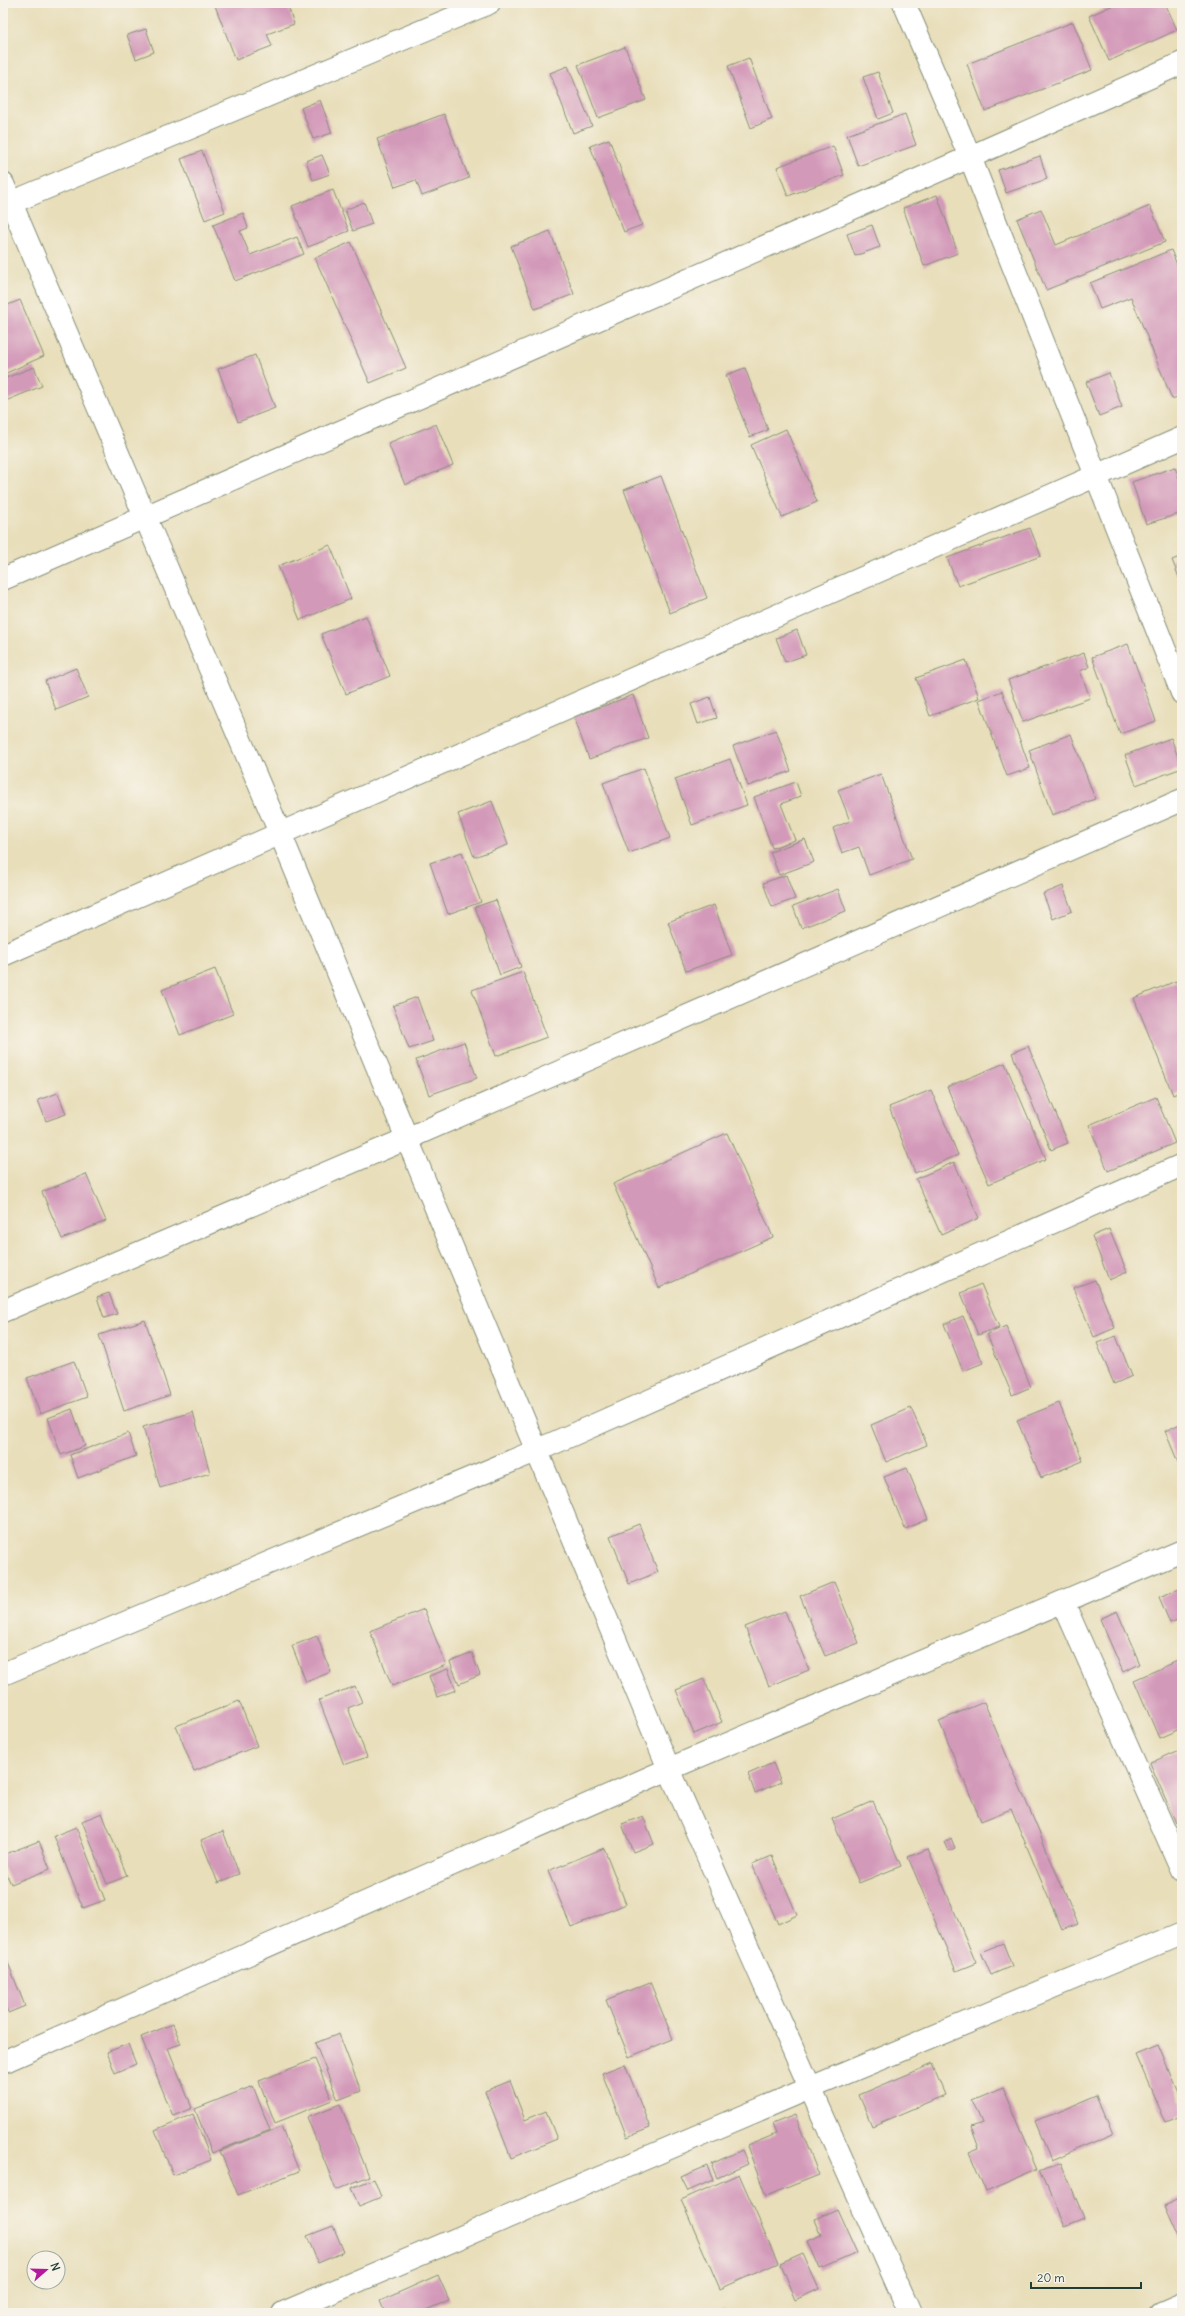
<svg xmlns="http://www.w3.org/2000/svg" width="1185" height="2316" font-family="Delius,sans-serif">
  <rect width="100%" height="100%" fill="#f7f3e8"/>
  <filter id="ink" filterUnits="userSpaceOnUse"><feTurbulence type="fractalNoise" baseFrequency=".025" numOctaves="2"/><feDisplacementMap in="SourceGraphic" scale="8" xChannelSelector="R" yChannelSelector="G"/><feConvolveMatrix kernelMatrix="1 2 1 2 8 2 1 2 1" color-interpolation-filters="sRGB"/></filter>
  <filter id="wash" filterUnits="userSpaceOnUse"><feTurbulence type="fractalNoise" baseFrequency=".012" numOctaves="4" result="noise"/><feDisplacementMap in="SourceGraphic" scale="16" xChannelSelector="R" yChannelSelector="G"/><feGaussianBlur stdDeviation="0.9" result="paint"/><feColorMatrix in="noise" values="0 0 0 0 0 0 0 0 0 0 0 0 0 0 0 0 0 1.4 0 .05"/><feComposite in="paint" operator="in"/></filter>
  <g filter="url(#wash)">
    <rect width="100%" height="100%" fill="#e8deba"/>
    <g id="blocks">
      <path fill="#d399b9" d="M214,3H287L294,24L267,34L272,46L236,60Z
        M1118,3H1165L1177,30L1109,61L1089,16Z
        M1073,22L1092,70L985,111L967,64Z
        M146,29L154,52L136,59L127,35Z
        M625,47L646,100L598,118L578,65Z
        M749,58L772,119L751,128L728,66Z
        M568,66L592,126L573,133L550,73Z
        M878,72L893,113L878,119L863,77Z
        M320,100L332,133L313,139L301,108Z
        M444,114L469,178L422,196L416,180L395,187L377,139Z
        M905,114L916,145L858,166L847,135Z
        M609,139L642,225L624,232L590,146Z
        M833,146L844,175L788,196L777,167Z
        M202,151L225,212L205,220L181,159Z
        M322,155L330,174L313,180L306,161Z
        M1040,156L1047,179L1006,193L998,170Z
        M333,190L349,231L308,247L292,206Z
        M937,195L958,253L924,266L903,208Z
        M364,202L372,224L353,231L345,210Z
        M1150,206L1165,242L1046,290L1017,219L1041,209L1056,245Z
        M243,213L248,228L240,231L250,255L297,237L304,254L235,281L213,225Z
        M872,225L880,247L855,256L847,234Z
        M550,231L574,294L535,309L511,246Z
        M351,242L406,368L370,383L315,258Z
        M1171,250L1182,277V395L1172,399L1131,297L1100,309L1090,283Z
        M20,300L44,356L4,374L3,307Z
        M255,355L275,408L238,422L218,369Z
        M34,367L42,386L3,402V379Z
        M745,368L768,430L750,437L726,375Z
        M1109,373L1122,407L1099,416L1086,382Z
        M436,424L453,465L405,485L388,443Z
        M786,429L817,502L782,517L751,445Z
        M1175,467L1182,487V513L1146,524L1132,482Z
        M661,476L707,598L670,613L624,490Z
        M1030,528L1041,556L958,586L947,558Z
        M330,545L351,599L300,620L278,566Z
        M1182,556V585L1172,560Z
        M366,616L390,676L346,694L321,634Z
        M797,630L806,655L785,662L776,638Z
        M1128,644L1156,721L1120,734L1092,657Z
        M1084,653L1089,667L1080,671L1090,698L1023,722L1008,680Z
        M966,660L979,698L930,716L916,678Z
        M76,668L88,697L56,710L45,681Z
        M1002,691L1030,768L1007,776L979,700Z
        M633,695L648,738L589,759L574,717Z
        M710,697L717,718L698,724L691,704Z
        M776,730L791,771L748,786L733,746Z
        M1071,734L1095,799L1052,815L1029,750Z
        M1171,738L1182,768L1136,785L1125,755Z
        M730,759L747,805L692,825L675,779Z
        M644,768L670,838L629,853L603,783Z
        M881,774L912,859L869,875L859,847L842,853L833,828L850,821L838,790Z
        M796,782L801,796L781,804L795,840L772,848L754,797Z
        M492,801L508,845L474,857L458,814Z
        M805,839L814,862L779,875L770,852Z
        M462,852L481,902L448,914L430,863Z
        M786,875L795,899L772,907L763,883Z
        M1063,886L1072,911L1053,919L1043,894Z
        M838,889L846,911L801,928L793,906Z
        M496,900L521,967L500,975L475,907Z
        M714,905L732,955L686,971L668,922Z
        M215,969L233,1014L180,1035L162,990Z
        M523,972L547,1037L496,1056L472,990Z
        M1176,981L1182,996V1091L1173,1095L1134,998Z
        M417,997L433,1041L409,1049L393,1006Z
        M464,1042L477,1078L429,1095L416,1060Z
        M1028,1046L1068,1143L1051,1150L1012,1053Z
        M1005,1063L1046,1159L989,1184L947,1087Z
        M931,1090L958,1155L915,1173L889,1107Z
        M58,1093L66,1114L46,1121L38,1100Z
        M1156,1097L1175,1143L1108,1171L1089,1125Z
        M727,1133L773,1237L659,1288L613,1184Z
        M954,1162L979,1218L941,1235L916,1179Z
        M86,1174L106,1221L62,1239L42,1192Z
        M1109,1229L1127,1272L1109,1280L1092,1236Z
        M1095,1280L1115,1328L1094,1337L1073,1288Z
        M981,1284L999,1327L978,1335L961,1293Z
        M109,1293L117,1314L104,1318L97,1297Z
        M963,1316L983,1363L963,1371L944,1324Z
        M145,1320L170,1395L124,1411L99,1335Z
        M1006,1326L1031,1387L1012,1395L987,1334Z
        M1116,1336L1132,1376L1114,1384L1097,1343Z
        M74,1361L87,1397L40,1414L27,1378Z
        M1059,1403L1083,1461L1041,1478L1017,1420Z
        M911,1408L927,1445L886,1462L871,1425Z
        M72,1409L85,1446L61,1455L48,1418Z
        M193,1412L210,1473L160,1488L143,1427Z
        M1182,1423V1472L1165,1431Z
        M128,1433L136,1456L78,1478L70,1455Z
        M907,1468L928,1519L905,1529L884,1477Z
        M639,1524L658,1572L629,1584L610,1536Z
        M834,1582L859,1643L825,1656L800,1596Z
        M1182,1588V1617L1170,1623L1159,1597Z
        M424,1609L446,1665L392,1686L370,1631Z
        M785,1611L809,1670L769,1686L745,1627Z
        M1117,1611L1140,1664L1123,1672L1100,1619Z
        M317,1636L331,1672L306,1682L292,1646Z
        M472,1653L480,1675L459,1684L450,1662Z
        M1182,1659V1728L1159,1738L1134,1680Z
        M448,1669L456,1690L437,1697L429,1676Z
        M704,1679L722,1722L694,1734L676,1690Z
        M355,1686L362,1702L348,1708L367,1757L344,1765L319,1700Z
        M239,1701L257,1746L194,1771L176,1726Z
        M984,1702L1078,1924L1062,1930L1011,1809L981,1821L939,1721Z
        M1182,1749V1821L1176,1823L1150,1763Z
        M773,1763L781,1782L755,1793L748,1774Z
        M873,1801L901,1866L859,1883L832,1819Z
        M102,1813L127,1876L107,1884L82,1821Z
        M643,1816L654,1844L633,1852L622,1824Z
        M76,1827L105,1900L83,1908L54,1836Z
        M223,1831L239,1874L218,1883L201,1840Z
        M951,1838L955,1848L949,1851L945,1842Z
        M39,1841L50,1869L11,1884L3,1866V1855Z
        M604,1848L626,1904L571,1927L548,1871Z
        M928,1849L976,1963L956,1971L908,1857Z
        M772,1856L797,1915L778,1924L752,1864Z
        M1003,1943L1012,1966L991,1975L981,1952Z
        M3,1950L25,2006L8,2013L3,2001Z
        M650,1982L673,2039L629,2057L606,2000Z
        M173,2024L181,2044L168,2048L192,2108L173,2116L141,2037Z
        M339,2034L361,2091L338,2100L315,2043Z
        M128,2044L136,2064L115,2073L107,2052Z
        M1158,2046L1182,2102V2115L1165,2122L1136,2055Z
        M315,2059L332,2100L275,2123L259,2081Z
        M625,2064L650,2128L627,2137L602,2073Z
        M932,2064L945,2095L872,2126L859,2095Z
        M510,2081L525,2120L546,2111L557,2139L511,2158L485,2091Z
        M253,2086L270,2130L212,2153L195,2109Z
        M1003,2087L1038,2170L986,2192L969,2152L979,2148L971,2127L982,2123L972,2100Z
        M1097,2095L1113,2134L1051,2160L1035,2121Z
        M340,2104L369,2176L336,2190L307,2117Z
        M193,2114L211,2160L173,2175L155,2130Z
        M795,2115L819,2175L766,2196L747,2146L776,2134L772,2124Z
        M281,2127L299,2171L238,2195L220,2151Z
        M742,2150L748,2164L717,2178L711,2164Z
        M1061,2162L1084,2218L1064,2226L1040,2171Z
        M707,2166L713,2180L688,2191L681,2177Z
        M739,2174L778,2263L720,2289L681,2200Z
        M374,2179L381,2197L359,2206L351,2188Z
        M1182,2196V2244L1164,2204Z
        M837,2209L857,2253L820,2269L808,2241L822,2235L815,2219Z
        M333,2226L344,2252L318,2263L307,2236Z
        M803,2254L819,2289L795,2300L780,2264Z
        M438,2275L449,2300L419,2313H385L380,2301Z
        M724,2308L726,2313H711Z"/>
    </g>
  </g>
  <g filter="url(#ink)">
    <use href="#blocks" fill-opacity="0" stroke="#848e77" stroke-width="1"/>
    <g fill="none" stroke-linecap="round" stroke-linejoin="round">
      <defs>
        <path id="minor" d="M904,3L970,157L1182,693
          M3,184L280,833L669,1769L910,2313
          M3,206L489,3
          M3,579L970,157L1182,63
          M3,955L1182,438
          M3,1311L406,1139L1182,800
          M1063,1602L1182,1870
          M3,1674L538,1450L1182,1165
          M3,2062L669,1769L1182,1551
          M283,2313L810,2088L1182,1933
          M1161,2313L1182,2304"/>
      </defs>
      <use href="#minor" stroke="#848e77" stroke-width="24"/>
      <use href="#minor" stroke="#fff" stroke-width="22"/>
    </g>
  </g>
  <rect width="1185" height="2316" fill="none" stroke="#f7f3e8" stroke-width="16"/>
  <g transform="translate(46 2270) rotate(70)"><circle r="19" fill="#f7f3e8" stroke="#a1aaa0"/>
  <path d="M0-3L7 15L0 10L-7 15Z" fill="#b5179e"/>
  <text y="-6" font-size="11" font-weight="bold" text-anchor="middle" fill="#1f3d34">N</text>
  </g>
  <path d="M1031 2282v6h110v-6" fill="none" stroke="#1f3d34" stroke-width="2"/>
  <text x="1037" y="2282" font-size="12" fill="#1f3d34" stroke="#f7f3e8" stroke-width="3" paint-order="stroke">20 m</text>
</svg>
